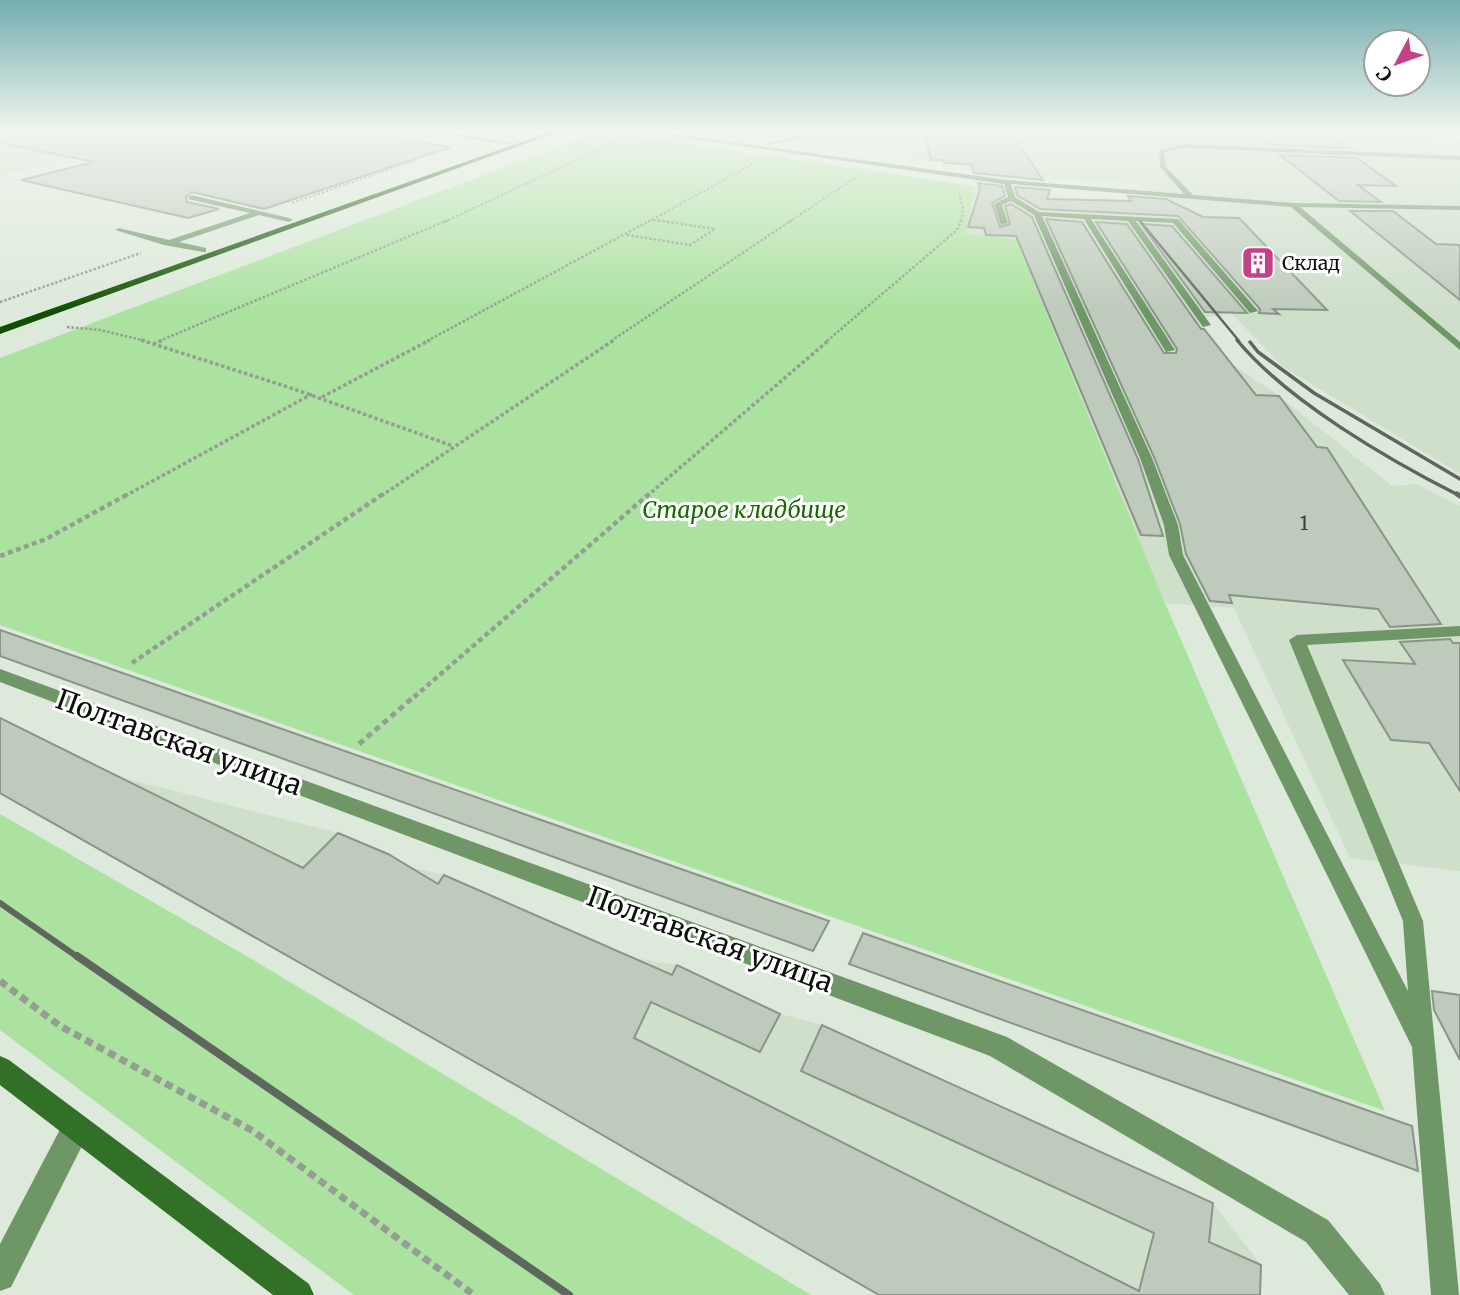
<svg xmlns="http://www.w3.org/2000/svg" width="1460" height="1295" font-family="Merriweather,serif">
  <rect width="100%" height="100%" fill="#dde9da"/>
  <path fill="#cedfca" d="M0,130H49L126,145L0,176Z
    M730,130H1169L1167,133L1172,130H1196L1460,140V474L1282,366L1231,313L1197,319L1232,364L1279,396L1392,486L1417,484L1460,506V871L1350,858L1234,608L1165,603L1016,239L965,234L974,186L1049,193L1099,204L1169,205L1163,195L1144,194L1137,183L1043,178L725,131Z
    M1244,130H1408L1418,136Z
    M0,718L120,777L338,833L407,866L444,875L635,958L677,965L780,1014L822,1025L1213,1203L1261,1265L1260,1295H879Z"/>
  <path fill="#abe2a0" d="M601,131L974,186L966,234L1016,239L1165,603L1385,1111L0,625V358Z
    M0,814L250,958L811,1295H354L0,1030Z"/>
  <path fill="#becabc" stroke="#8a9588" stroke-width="2" d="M0,130H152L209,140L210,130H345L451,147L264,209L192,192L186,197L187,202L219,209L188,218L21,180L94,162L0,143Z
    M929,130H1009L1043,180L974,173L971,164L944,163V160H931L927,143Z
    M1256,134L1327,136L1344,148L1269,145Z
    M1280,155L1357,158L1396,186L1358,185L1381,202L1339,201Z
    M978,183L1002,186L1005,196L992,203L1000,227L1010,224L1005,206L1011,204L1032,217L1138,459L1163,536L1141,535L1016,236L986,235L984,228L968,227L980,189Z
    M1015,187L1050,190L1047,199L1131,201L1128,196L1166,199L1203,217L1239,218L1327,310L1273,309L1279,314L1259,313L1260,309L1178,216L1040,209L1017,195Z
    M1350,211H1393L1436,244L1460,245V300Z
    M1046,219L1082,222L1164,353H1176L1177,349L1096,222L1127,224L1201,329H1204L1256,395L1279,396L1317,447L1327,448L1441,624L1390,627L1378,609L1229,595L1232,603L1210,601L1186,554L1180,524L1154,457Z
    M1141,224L1172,226L1247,313L1205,312Z
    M0,630L829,921L813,951L0,656Z
    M1450,639L1453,643H1460V791L1429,743L1391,740L1343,660L1415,664L1400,642Z
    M0,718L303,868L338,833L388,854L438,884L444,875L672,975L677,965L780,1014L760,1052L651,1002L634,1038L1139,1291L1154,1233L801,1071L822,1025L1213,1203L1209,1242L1261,1265L1260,1295H879L535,1096L0,793Z
    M863,933L1412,1126L1418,1171L849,964Z
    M1432,991L1460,995V1060L1434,1010Z"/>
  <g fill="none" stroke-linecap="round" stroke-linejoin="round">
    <path stroke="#949e92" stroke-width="2" stroke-dasharray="2.5 2" stroke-linecap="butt" d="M376,130L410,135
      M959,193L963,208L961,222
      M292,203L417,160
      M653,220L668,222
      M444,222L620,140
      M648,222L753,164
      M789,222L855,178"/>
    <path stroke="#949e92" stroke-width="2.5" stroke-dasharray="2.5 2" stroke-linecap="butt" d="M627,235L690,245L715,229L656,220
      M0,302L141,253
      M67,327L100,330L146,341
      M159,341L448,220
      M427,341L651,220
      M611,341L792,220
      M827,341L957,230L961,220"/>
    <path stroke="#949e92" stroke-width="3.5" stroke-dasharray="3.5 2.5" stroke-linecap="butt" d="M141,340L294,389L453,446
      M153,344L163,340
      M322,397L430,340
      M125,496L312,394
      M381,496L614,340
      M647,496L829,340"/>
    <path stroke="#949e92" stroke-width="4.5" stroke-dasharray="5 3.5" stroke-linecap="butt" d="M0,556L46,539L128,494
      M132,663L383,494
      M414,697L649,494"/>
    <path stroke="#949e92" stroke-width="5" stroke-dasharray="6 4.5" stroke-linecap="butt" d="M359,744L416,695"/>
    <path stroke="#949e92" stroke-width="7" stroke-dasharray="8 5" stroke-linecap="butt" d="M0,981L60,1026L253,1131L474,1295"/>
    <path fill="#6e9667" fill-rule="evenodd" d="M631,130H643L1007,180L1184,194L1160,167L1159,150L1186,144L1460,156V160L1186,148L1164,152L1166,167L1193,195L1293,203L1460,206V210L1300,207L1460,342V350L1291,207L1011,184L1015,197L1039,212L1178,219L1258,311L1250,313L1173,223L1136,221L1211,325L1203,327L1128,221L1091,219L1175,350L1166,352L1084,219L1042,216L1152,458L1178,525L1183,555L1408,991L1403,921L1289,640L1297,635L1460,626V636L1307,645L1423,921L1459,1295H1431L1412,1047L1169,555L1164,525L1140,458L1034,215L1011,201L1002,205L1008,223L1001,225L994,204L1008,197L1004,184Z
      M834,130H844L767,145L764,143Z
      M1217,130L1363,133L1359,130H1365L1373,135Z
      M191,195L289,218L293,220L289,222L259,215L179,242L206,248V252H203L164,245L115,230L119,228L169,240L250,213L188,199Z"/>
    <path fill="#6e9667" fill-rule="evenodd" d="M422,130H434L511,143L508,145Z
      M0,669L1007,1037L1328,1220L1380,1284L1385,1295H1349L1306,1242L990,1056L0,682Z
      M76,1114L86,1118L90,1128L86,1138L11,1287L0,1291V1244L66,1118Z"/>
    <path fill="#326f27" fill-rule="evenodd" d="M0,1056L9,1060L309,1284L314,1295H273L0,1085Z"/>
    <path fill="#0f4f00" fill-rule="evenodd" d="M555,130H563L0,334V327Z"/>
    <path stroke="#5e665d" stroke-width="2.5" d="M1140,221L1239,341"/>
    <path stroke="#5e665d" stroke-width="3.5" d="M1237,340C1287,401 1389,460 1460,496
      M1250,342L1258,352L1314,393L1460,479"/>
    <path stroke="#5e665d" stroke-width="5" d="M1457,494L1460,496"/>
    <path stroke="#5e665d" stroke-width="6" d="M0,903L79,958"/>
    <path stroke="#5e665d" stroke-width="8" d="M77,956L569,1295"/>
  </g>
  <linearGradient id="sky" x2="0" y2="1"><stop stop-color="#73adaf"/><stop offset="0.42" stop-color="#f0f5ee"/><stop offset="1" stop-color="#f0f5ee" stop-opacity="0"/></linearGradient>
  <rect width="1460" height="311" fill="url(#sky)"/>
  <defs>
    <symbol id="building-square" viewBox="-11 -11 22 22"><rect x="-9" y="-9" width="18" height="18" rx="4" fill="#c44188" stroke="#fff"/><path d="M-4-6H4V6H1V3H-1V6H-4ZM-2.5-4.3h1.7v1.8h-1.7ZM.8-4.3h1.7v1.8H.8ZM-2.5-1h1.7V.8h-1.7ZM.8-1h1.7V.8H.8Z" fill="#fff"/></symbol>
  </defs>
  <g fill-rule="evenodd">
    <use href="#building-square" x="1239" y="244" width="38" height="38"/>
  </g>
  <g text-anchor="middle" stroke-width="6" stroke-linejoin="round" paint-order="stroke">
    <g font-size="19" fill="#0c100b" stroke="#fff" text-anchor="start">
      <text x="1282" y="270">Склад</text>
    </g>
    <g font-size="19" fill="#383e37">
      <text x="1304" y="530">1</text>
    </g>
    <g font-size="23" font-style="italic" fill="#176a00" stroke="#fff">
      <text x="744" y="518">Старое кладбище</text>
    </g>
    <g font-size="28" fill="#0c100b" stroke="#fff">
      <text transform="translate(179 742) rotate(20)" y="10">Полтавская улица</text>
      <text transform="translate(710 939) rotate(20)" y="10">Полтавская улица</text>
    </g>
  </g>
  <g transform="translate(1397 63) rotate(229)"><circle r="33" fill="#ffffff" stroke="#9e9f9d" stroke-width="2"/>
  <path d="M0-5L12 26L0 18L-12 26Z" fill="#c44188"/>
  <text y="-10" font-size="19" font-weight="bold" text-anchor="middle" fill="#0c100b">С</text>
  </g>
</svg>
